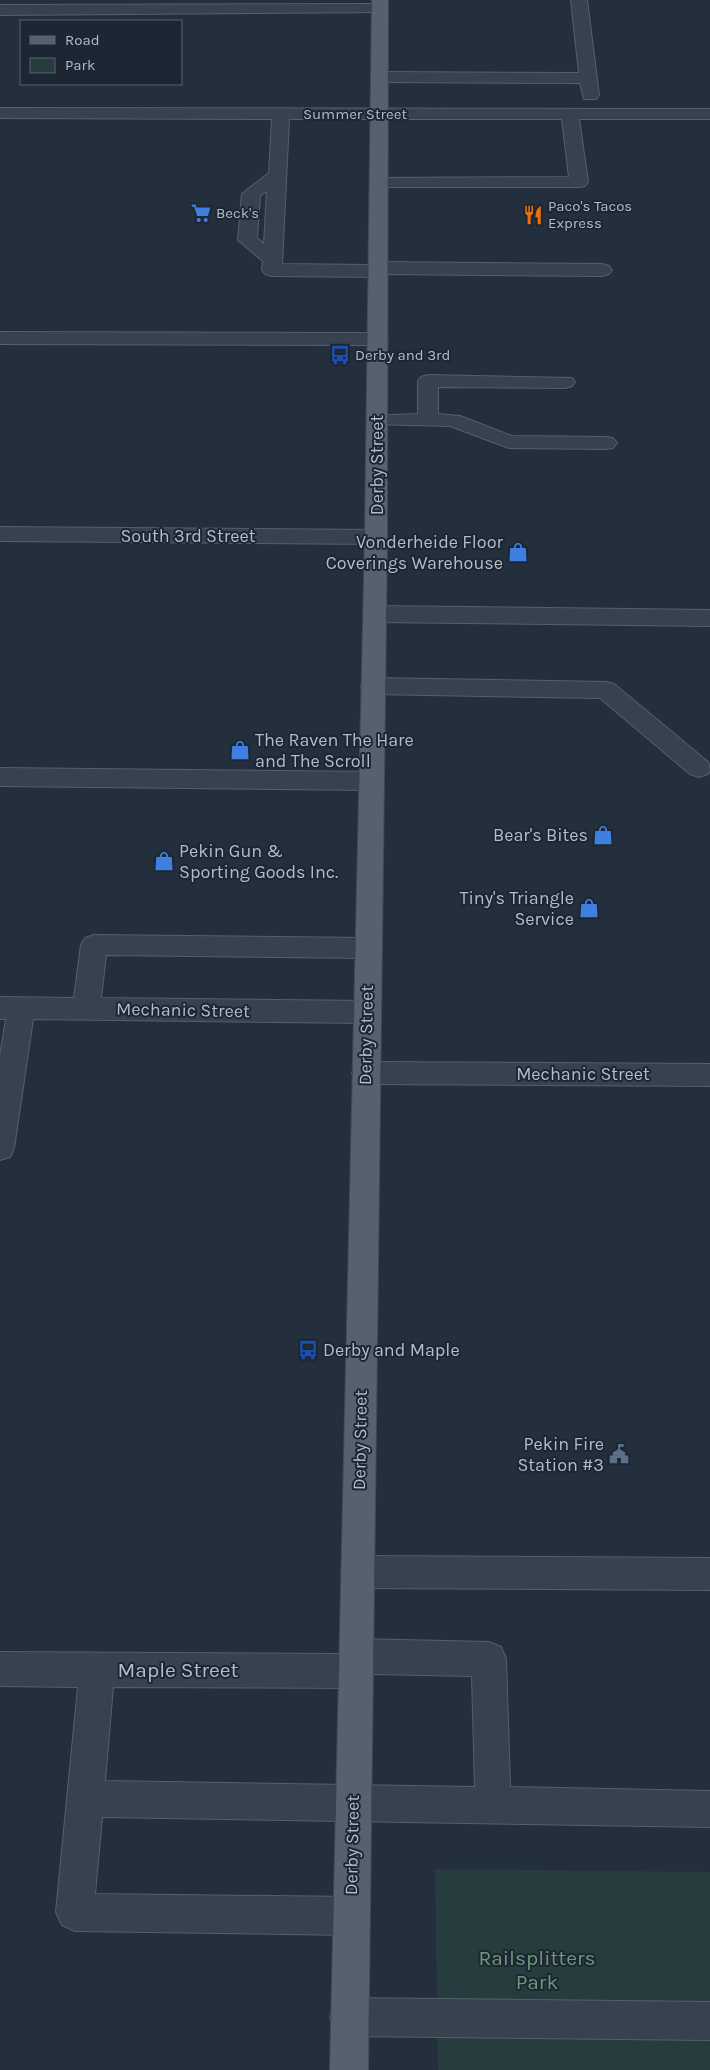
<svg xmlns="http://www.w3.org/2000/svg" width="710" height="2070" font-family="Karla,sans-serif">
  <rect width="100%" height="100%" fill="#242f3e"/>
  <path fill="#263c3f" d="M435,1869L710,1872V2070H438Z"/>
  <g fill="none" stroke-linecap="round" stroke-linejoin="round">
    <defs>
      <path id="minor" d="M571,0H587L599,95L596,99H584L580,83L380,82L374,81L372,77L374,73L380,72L579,73Z
        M380,4L386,6L388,9L386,12L0,15V5Z
        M0,108L710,109V119H579L588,182L585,186L579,187H380L374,186L371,182L374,178L569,177L562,119H289L282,264L370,265L378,262L602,264L609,266L612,270L609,274L602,276L386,274L378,277L272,276L265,274L262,270L263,261L238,240L242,194L269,173L272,119L0,118ZM267,191L264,244L257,238L260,196Z
        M0,332L378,333L385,335L388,339L385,343L378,345L0,344Z
        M428,375L572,378L575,382L572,386L565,388L438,387V414L460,416L512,436L606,437L613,438L617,443L613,448L606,449L509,448L450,426L370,424L367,420L370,416L418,414V381L421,377Z
        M0,527L376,530L384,532L387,537L384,542L376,544L0,541Z
        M374,606L710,610V626L374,622L366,619L363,614L366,609Z
        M373,678L606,682L614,684L708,762L710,770L708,774L699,777L690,774L600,698L373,694L365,692L361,686L365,680Z
        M0,768L370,772L379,775L382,781L379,787L370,790L0,786Z
        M94,935L367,938L376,941L380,948L376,955L367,958L106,955L101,998L366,1001L376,1004L380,1012L376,1020L366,1023L33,1019L14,1148L10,1157L0,1160V1056L6,1019H0V997L74,998L81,945L85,938Z
        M366,1062L710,1064V1086L366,1084L356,1081L352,1073L356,1065Z
        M358,1556L710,1558V1590L358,1588L346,1584L341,1572L346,1560Z
        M356,1639L489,1642L501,1647L506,1659L510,1787L710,1791V1827L102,1817L95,1894L351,1897L364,1903L370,1916L364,1929L351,1935L75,1931L62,1925L56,1912L78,1687L0,1686V1652L340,1654L344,1644ZM372,1674L472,1676L475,1787L105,1781L113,1687L356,1688L368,1683Z
        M349,1998L710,2002V2040L349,2036L335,2031L330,2017L335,2003Z"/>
      <path id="major" d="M372,0H388L387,537L368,2070H330L365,537Z"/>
    </defs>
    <use href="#minor" stroke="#565f6c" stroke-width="2"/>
    <use href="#major" stroke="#414a57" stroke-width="2"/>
    <use href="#minor" fill="#38414e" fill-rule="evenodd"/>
    <use href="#major" fill="#56606e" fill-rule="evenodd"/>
  </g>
  <defs>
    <symbol id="supermarket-bare" viewBox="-9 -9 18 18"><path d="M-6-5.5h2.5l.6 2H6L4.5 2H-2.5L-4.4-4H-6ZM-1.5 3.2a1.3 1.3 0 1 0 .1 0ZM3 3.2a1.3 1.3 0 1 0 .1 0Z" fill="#3f7fe0" stroke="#1d2633" stroke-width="2.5" paint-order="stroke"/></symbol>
    <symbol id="restaurant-bare" viewBox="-9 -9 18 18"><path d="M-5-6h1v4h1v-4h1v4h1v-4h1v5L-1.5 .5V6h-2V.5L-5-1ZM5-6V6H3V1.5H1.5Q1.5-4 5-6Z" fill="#e8710a" stroke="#1d2633" stroke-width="2.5" paint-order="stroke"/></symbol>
    <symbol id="bus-bare" viewBox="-9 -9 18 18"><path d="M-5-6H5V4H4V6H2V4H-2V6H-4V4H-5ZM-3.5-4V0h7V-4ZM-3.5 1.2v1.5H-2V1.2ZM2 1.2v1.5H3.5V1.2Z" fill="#1a4fb4" stroke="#1d2633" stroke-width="2.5" paint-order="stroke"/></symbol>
    <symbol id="shop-bare" viewBox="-9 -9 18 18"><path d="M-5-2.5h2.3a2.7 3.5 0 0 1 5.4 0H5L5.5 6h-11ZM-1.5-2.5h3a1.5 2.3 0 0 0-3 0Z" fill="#3f7fe0" stroke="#1d2633" stroke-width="2.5" paint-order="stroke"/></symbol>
    <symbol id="civic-bare" viewBox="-9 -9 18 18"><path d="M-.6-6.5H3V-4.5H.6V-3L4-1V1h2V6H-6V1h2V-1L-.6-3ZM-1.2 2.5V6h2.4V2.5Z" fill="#5c6f8a" stroke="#1d2633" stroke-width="2.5" paint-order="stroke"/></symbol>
  </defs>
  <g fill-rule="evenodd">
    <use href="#supermarket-bare" x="187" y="199" width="28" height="28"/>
    <use href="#restaurant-bare" x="519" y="201" width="28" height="28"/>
    <use href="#bus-bare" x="326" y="341" width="28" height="28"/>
    <use href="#shop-bare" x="504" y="538" width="28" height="28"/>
    <use href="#shop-bare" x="226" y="736" width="28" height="28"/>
    <use href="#shop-bare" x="589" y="821" width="28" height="28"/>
    <use href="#shop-bare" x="150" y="847" width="28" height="28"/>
    <use href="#shop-bare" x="575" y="894" width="28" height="28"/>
    <use href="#bus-bare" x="294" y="1336" width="28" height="28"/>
    <use href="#civic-bare" x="605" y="1440" width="28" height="28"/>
  </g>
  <g text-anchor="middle" stroke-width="4" stroke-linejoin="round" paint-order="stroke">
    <g font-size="15" fill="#b4bcc9" stroke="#1d2633">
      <text x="355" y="119">Summer Street</text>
    </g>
    <g font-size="15" fill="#b4bcc9" stroke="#1d2633" text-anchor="start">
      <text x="548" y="211">Paco's Tacos<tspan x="548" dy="17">Express</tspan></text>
      <text x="216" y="218">Beck's</text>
      <text x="355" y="360">Derby and 3rd</text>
    </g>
    <g font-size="18" fill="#b4bcc9" stroke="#1d2633">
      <text transform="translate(377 465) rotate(-90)" y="6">Derby Street</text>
      <text x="188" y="542">South 3rd Street</text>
      <text transform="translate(183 1010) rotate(1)" y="6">Mechanic Street</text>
      <text transform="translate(366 1035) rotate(-89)" y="6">Derby Street</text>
      <text x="583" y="1080">Mechanic Street</text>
      <text transform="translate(360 1440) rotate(-89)" y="6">Derby Street</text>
      <text transform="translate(352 1845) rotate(-89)" y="6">Derby Street</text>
    </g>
    <g font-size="18" fill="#b4bcc9" stroke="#1d2633" text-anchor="end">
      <text x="503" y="548">Vonderheide Floor<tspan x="503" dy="21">Coverings Warehouse</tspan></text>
      <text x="255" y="746" text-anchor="start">The Raven The Hare<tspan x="255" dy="21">and The Scroll</tspan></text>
      <text x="588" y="841">Bear's Bites</text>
      <text x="179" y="857" text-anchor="start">Pekin Gun &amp;<tspan x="179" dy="21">Sporting Goods Inc.</tspan></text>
      <text x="574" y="904">Tiny's Triangle<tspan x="574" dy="21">Service</tspan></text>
      <text x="323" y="1356" text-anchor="start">Derby and Maple</text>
      <text x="604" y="1450">Pekin Fire<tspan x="604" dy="21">Station #3</tspan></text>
    </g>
    <g font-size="21" fill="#b4bcc9" stroke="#1d2633">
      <text x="178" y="1677">Maple Street</text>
    </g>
    <g font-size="21" fill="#6b9a76" stroke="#1d2633">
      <text x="537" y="1965">Railsplitters<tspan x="537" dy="24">Park</tspan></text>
    </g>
  </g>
  <rect x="20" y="20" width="162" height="65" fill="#1d2633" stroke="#59626f"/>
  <rect x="30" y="36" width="25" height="8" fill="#56606e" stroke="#59626f"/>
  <text x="65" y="45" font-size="15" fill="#b4bcc9">Road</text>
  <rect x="30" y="58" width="25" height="15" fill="#263c3f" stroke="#59626f"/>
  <text x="65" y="70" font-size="15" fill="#b4bcc9">Park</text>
</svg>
